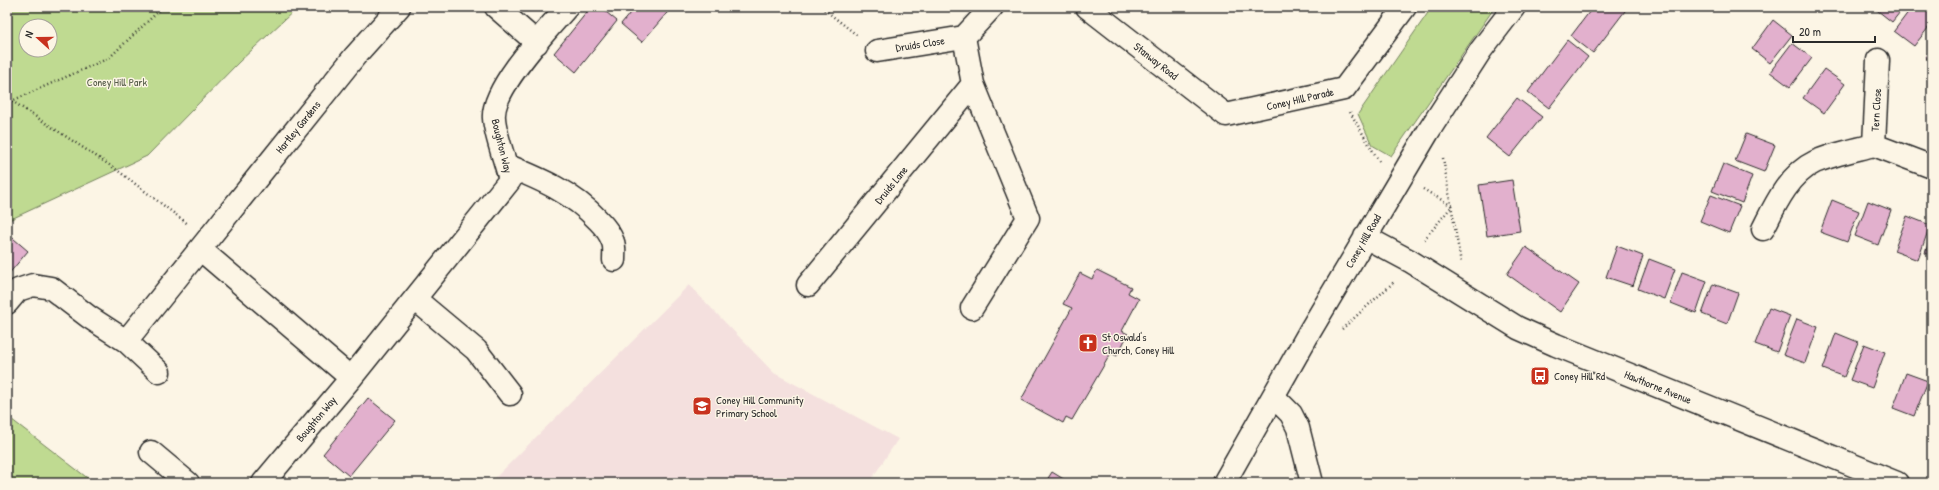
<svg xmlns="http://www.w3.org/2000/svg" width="1939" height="490" font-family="'Patrick Hand',sans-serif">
  <rect width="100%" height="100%" fill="#fcf5e5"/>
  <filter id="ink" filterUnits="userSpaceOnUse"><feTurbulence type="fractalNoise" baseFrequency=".025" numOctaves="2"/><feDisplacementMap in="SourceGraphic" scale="8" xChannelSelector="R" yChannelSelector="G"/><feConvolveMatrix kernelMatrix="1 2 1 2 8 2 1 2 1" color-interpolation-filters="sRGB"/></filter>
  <g filter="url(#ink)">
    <path fill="#f4e0de" d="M689,285L774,373L898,439L869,483H490Z"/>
    <path fill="#bfda91" stroke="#75825e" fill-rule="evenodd" d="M7,7H298L239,62L147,156L7,221ZM26,26H50V50H26Z
      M1432,7H1495L1391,156L1372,145L1358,114Z
      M7,416L94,483H7Z"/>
    <path fill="#e2b0cd" stroke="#2b2b2b" d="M591,7H600L617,21L576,72L554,53Z
      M635,7H672L642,42L621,24Z
      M1593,7H1628L1593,53L1571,36Z
      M1873,7H1904L1892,22Z
      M1912,7H1924L1932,13V23L1914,46L1894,31Z
      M1773,20L1792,35L1770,63L1752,49Z
      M1567,40L1588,57L1549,108L1528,92Z
      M1792,43L1812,58L1790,87L1770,72Z
      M1932,48V62L1925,57Z
      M1824,69L1845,84L1824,113L1803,98Z
      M1517,98L1542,117L1510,157L1486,138Z
      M1746,134L1775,145L1764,172L1735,161Z
      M1723,164L1752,176L1742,203L1712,191Z
      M1512,180L1520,231L1487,236L1479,185Z
      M1711,195L1740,206L1729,233L1700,221Z
      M1832,200L1859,211L1847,242L1820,232Z
      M1868,201L1891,210L1878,245L1855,236Z
      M1907,216L1930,225L1918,260L1894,251Z
      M7,233L28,251L7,276Z
      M1932,233V256L1925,253Z
      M1617,246L1643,256L1633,286L1606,277Z
      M1526,247L1579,284L1560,312L1507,274Z
      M1649,259L1675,269L1664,299L1638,289Z
      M1097,270L1131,287L1128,293L1139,299L1122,331L1128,334L1117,356L1111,353L1072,420L1066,417L1063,423L1021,400L1072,308L1063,304L1080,273L1092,279Z
      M1682,272L1707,281L1696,313L1671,303Z
      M1713,284L1738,293L1727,324L1702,314Z
      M1769,308L1790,316L1777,352L1755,344Z
      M1797,319L1818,327L1805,363L1783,355Z
      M1836,333L1858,342L1844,377L1823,369Z
      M1864,344L1885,352L1872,388L1850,380Z
      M1906,373L1928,381L1914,416L1893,408Z
      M368,398L395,420L349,476L323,454Z
      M1052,472L1070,483H1045Z"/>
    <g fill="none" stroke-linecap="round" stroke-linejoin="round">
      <defs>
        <path id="minor" d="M496,7L537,43
          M1087,7L1226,115L1344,89L1405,7
          M877,51L964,37
          M1878,60L1874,145L1932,167
          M506,165C540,179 572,192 598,220C604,226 610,233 613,242C615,247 614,255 614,260
          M1763,229C1775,205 1789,174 1815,162C1833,154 1855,150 1874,145
          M1365,237L1410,261L1518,328L1556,345L1897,483
          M808,285L973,84L964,37L992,7
          M415,299L476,350L510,394
          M7,303L18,290L33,285L51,288L89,317L126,341L159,372
          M972,308L1028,218L973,84
          M126,341L200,249
          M351,378L200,249L355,56L399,7
          M1274,397L1291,414L1298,428L1312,483
          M151,452L188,483
          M263,483L351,378L510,180C506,162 495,135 494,118C491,89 548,29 567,7
          M1224,483L1310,331L1428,132L1481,50L1514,7"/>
      </defs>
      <use href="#minor" stroke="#2b2b2b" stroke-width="25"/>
      <path stroke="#2b2b2b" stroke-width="2.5" stroke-dasharray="1 3" stroke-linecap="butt" d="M821,7L858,36
        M12,101L117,170L188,224
        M7,103L109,58L163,7
        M1350,112L1380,163
        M1443,158L1461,263
        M1423,189L1452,206L1424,240
        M1342,329L1395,281"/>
      <use href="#minor" stroke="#fcf5e5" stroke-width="22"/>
    </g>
  </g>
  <defs>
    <symbol id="church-square" viewBox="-11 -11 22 22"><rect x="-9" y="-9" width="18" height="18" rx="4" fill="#c8321e" stroke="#fcf5e5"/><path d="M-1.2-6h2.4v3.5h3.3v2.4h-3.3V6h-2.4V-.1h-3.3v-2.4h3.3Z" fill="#fff"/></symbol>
    <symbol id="bus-square" viewBox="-11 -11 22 22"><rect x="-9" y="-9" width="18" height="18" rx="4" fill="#c8321e" stroke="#fcf5e5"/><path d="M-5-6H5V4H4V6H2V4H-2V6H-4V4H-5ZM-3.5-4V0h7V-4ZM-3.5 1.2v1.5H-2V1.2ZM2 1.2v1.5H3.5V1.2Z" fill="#fff"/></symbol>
    <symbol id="school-square" viewBox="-11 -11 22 22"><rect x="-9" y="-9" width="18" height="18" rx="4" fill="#c8321e" stroke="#fcf5e5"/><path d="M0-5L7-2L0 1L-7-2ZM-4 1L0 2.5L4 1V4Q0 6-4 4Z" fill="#fff"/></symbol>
  </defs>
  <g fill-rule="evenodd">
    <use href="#church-square" x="1077" y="332" width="22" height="22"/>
    <use href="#bus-square" x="1529" y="365" width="22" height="22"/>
    <use href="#school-square" x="691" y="395" width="22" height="22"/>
  </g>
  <g text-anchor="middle" stroke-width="3" stroke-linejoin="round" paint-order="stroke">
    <g font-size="11" fill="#2b2b2b" stroke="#fcf5e5">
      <text transform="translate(920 44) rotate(-9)" y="4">Druids Close</text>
      <text transform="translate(1156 61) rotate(38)" y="4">Stanway Road</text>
      <text transform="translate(1300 99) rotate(-13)" y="4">Coney Hill Parade</text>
      <text transform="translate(1876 110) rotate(-87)" y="4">Tern Close</text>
      <text transform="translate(298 127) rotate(-51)" y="4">Hartley Gardens</text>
      <text transform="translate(502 146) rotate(76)" y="4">Boughton Way</text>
      <text transform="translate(891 185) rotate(-51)" y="4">Druids Lane</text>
      <text transform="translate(1363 241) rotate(-60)" y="4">Coney Hill Road</text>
      <text transform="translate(1658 387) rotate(22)" y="4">Hawthorne Avenue</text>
      <text transform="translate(316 419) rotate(-50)" y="4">Boughton Way</text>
    </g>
    <g font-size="11" fill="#505744" stroke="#fcf5e5">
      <text x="117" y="86">Coney Hill Park</text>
    </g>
    <g font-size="11" fill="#2b2b2b" stroke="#fcf5e5" text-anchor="start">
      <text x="1102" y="341">St Oswald's<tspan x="1102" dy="13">Church, Coney Hill</tspan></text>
      <text x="1554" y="380">Coney Hill Rd</text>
      <text x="716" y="404">Coney Hill Community<tspan x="716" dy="13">Primary School</tspan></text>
    </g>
  </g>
  <rect width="1939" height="490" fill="none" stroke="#fcf5e5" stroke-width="24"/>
  <rect x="12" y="12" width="1915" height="466" fill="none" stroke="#2b2b2b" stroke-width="1.5" filter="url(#ink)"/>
  <g transform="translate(38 38) rotate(291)"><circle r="19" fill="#fcf5e5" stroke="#a8a49b"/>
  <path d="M0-3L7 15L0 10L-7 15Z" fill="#c8321e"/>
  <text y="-6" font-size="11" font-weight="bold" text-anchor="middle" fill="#2b2b2b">N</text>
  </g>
  <path d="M1793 36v6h82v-6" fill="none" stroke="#2b2b2b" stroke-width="2"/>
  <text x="1799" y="36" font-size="12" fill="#2b2b2b" stroke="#fcf5e5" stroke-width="3" paint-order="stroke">20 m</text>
</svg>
